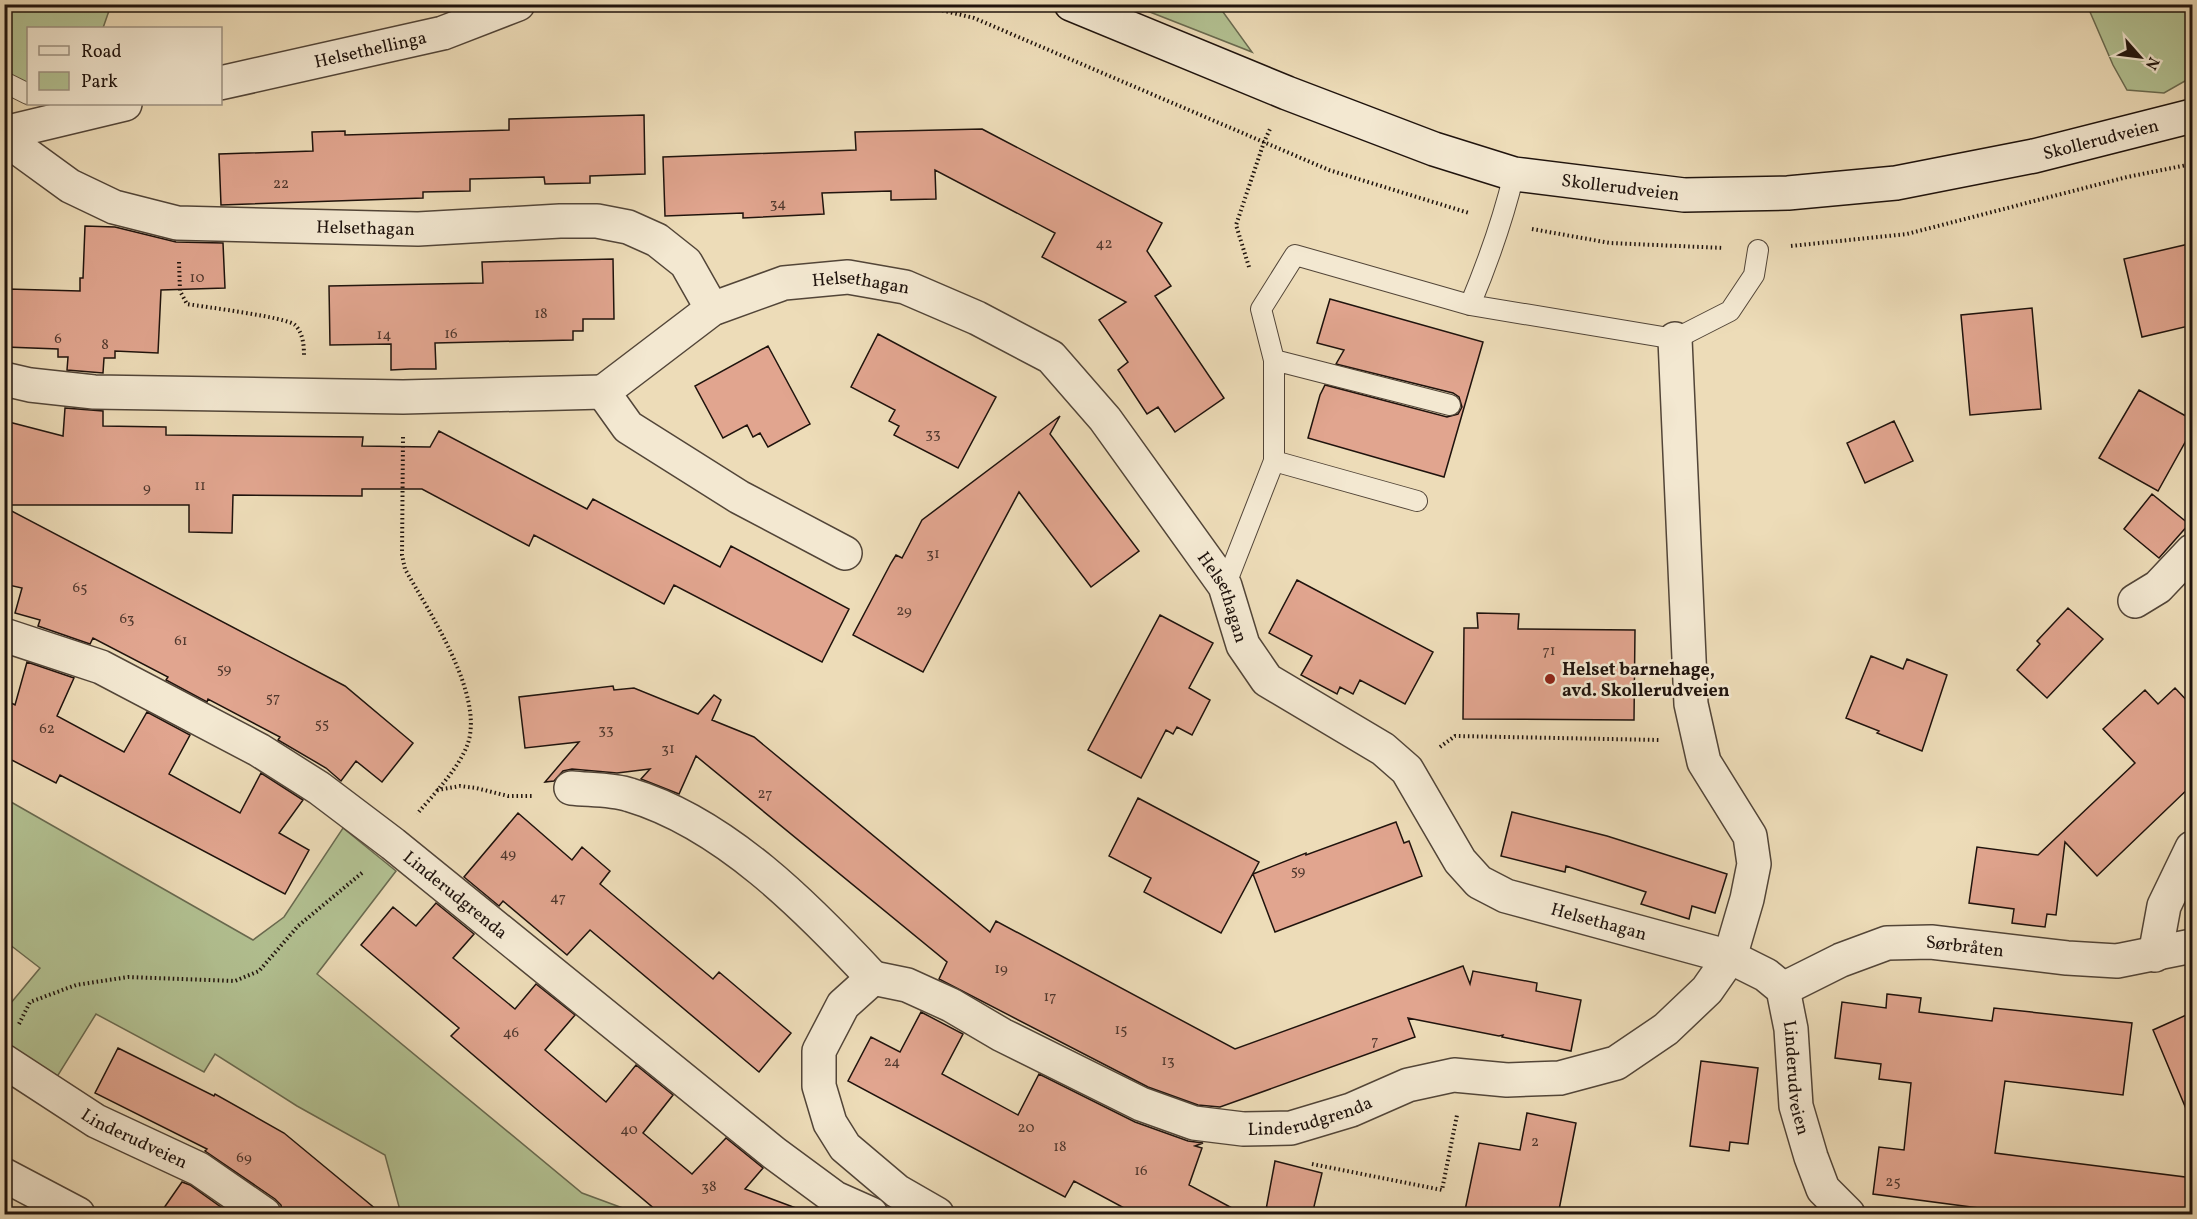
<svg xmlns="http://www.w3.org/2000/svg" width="2197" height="1219" font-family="Vollkorn,serif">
  <rect width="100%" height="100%" fill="#eddcb8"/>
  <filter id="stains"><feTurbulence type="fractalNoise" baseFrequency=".00333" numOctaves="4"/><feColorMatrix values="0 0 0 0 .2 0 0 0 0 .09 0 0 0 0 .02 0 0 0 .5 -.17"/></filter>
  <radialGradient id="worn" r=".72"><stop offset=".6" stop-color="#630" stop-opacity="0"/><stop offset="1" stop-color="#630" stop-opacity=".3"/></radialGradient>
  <path fill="#b3c293" stroke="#696a50" stroke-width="1.5" d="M5,5H111L103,28H28V84L5,88Z
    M1132,5H1218L1252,52Z
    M2087,5H2192V77L2164,93L2127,90L2113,65Z
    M4,798L253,940L284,917L343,828L396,871L317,974L582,1193L639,1214H401L385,1155L297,1106L215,1054L204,1072L96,1014L55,1080L5,1049V1010L40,968L5,941Z"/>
  <path fill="#e1a58f" stroke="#1f130d" stroke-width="1.5" d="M644,115L645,174L590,176V183L545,184L544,177L470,179V191L423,192V198L221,205L219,154L313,151L312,132L345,131V135L509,130V119Z
    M982,129L1162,223L1147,251L1171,286L1155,296L1224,398L1175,432L1158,407L1147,414L1118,370L1128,362L1099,320L1126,302L1042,257L1055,233L935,170L936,199L891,200V191L822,193L824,214L743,218V213L665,216L663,157L856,150L855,132Z
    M85,226L115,227L176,242L223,243L225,288L161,290L158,353L115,351V358H104L103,373L67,370L68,357H58V349L6,347L8,289L80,291V278H83Z
    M2193,243V325L2142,337L2124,259Z
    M613,259L614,319H583V331H573V340L435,343L436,369H410L391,370V344L330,345L329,286L483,283L482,262Z
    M1330,299L1483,342L1444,477L1308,438L1320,395L1325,385L1447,417L1458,414L1462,407L1459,397L1453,393L1336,364L1344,350L1317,343Z
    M2032,308L2041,409L1970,415L1961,315Z
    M878,334L996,397L958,468L894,435L899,426L889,421L895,410L851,387Z
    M768,346L810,424L768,447L760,433L753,437L747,425L723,438L695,386Z
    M2139,390L2193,420V428L2158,491L2099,458Z
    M65,408L103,411V426L166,427V435L363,437L362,446L430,447L439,431L587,509L593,499L720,567L731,546L849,609L822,662L674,585L664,604L534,535L529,546L422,489H362V496L233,495L232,533L189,532V505H4L5,421L63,436Z
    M1060,416L1050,434L1139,551L1091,587L1019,492L923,672L853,635L891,563L896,555L902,558L922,520Z
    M1894,421L1913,461L1865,483L1847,443Z
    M2152,494L2189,524L2159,558L2124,529Z
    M4,507L345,686L413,743L382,782L356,761L341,781L326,768L278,740L280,737L208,699L207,702L166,680L168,677L93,638L90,644L38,626L40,620L15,613L22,588L4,584Z
    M1297,580L1433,652L1405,704L1360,680L1353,694L1340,687L1337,694L1301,675L1312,656L1269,633Z
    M2068,608L2103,639L2047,698L2017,670L2040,644L2037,641Z
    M1477,613L1519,614L1518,629L1635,630L1634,720L1463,719L1464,628H1478Z
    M1160,615L1213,643L1189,688L1210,700L1192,735L1177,727L1173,734L1166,730L1141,778L1088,750Z
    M1871,656L1903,669L1907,659L1947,675L1922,751L1877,733L1879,731L1846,718Z
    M27,662L74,678L57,716L124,752L147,712L190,735L169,774L240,813L261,773L303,800L279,833L309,850L285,894L60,775L56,783L4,756V699L15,705Z
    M613,686L614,690L634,688L698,714L714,695L721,700L712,720L754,737L990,932L996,921L1235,1049L1463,966L1470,984L1473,971L1537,983L1536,991L1581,1000L1571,1051L1502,1037L1503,1035L1499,1036L1408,1018L1415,1037L1220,1107L1198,1105L1148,1087L939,979L947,962L696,756L679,794L641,779L650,769L617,773L572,769L563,771L554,781L545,782L579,742L525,748L519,697Z
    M2175,688L2193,707V784L2097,876L2065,842L2056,915L2047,914L2045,927L2012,923L2014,909L1969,903L1977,847L2038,855L2135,763L2103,729L2145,690L2158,704Z
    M1138,798L1259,862L1221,933L1144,892L1151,878L1109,856Z
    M1512,812L1607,836L1727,874L1715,913L1692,906L1689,919L1641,904L1646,892L1566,866L1565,872L1501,856Z
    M518,813L572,860L582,847L610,871L600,884L713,979L719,972L791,1033L759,1072L590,930L567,955L503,901L499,906L464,877Z
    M1396,822L1404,843L1409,841L1422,876L1275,932L1253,874L1306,853V855Z
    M436,903L474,934L453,958L515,1009L536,984L575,1015L545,1050L606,1102L636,1065L673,1095L643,1133L692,1174L726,1138L763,1168L745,1189L804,1211V1215H669L656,1210L535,1108L451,1036L459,1028L361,945L393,907L416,926Z
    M1887,994L1921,998L1919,1012L1992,1021L1994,1008L2132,1023L2123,1095L2005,1081L1995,1153L2193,1178V1215H2032L1873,1194L1879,1147L1904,1150L1911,1083L1879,1079L1881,1064L1835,1058L1842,1002L1886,1008Z
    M921,1012L963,1034L942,1074L1018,1115L1039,1074L1135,1122L1188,1141L1203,1143L1195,1146L1202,1148L1189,1185L1245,1215H1137L1074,1181L1065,1197L848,1081L871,1037L900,1052Z
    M2193,1012V1123H2192L2153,1030Z
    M118,1048L214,1096L215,1094L284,1133L383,1215H283L281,1205L275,1199L205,1151L207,1149L95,1093Z
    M1701,1061L1758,1068L1748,1144L1730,1142L1729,1151L1690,1146Z
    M1527,1113L1576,1123L1558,1215H1464L1479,1143L1520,1150Z
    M1275,1161L1322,1173L1312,1215H1265Z
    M182,1182L190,1185L232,1215H159Z"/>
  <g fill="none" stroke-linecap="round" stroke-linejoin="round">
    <defs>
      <path id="lane" d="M4,82L28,94
        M1470,305C1488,262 1503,220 1514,174
        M1274,360V461L1417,501
        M1450,405L1274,360L1261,309L1295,255L1470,305L1675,339L1730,311L1754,275L1758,250
        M1225,586L1274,461"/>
      <g id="street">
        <path id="s1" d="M220,83L443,33L518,4"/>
        <path d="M4,133L125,104"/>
        <path id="s2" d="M4,138L70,186L114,207L177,223L418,229L560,221H597L628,227L657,240L686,263L712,309"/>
        <path d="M4,379L30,385L94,392L403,397L603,392"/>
        <path id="s3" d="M845,553L739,497L628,427L603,392L712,309L784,283L848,277L905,287L977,318L1051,357L1105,419L1225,586L1243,645L1267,680L1383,749L1407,770L1460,861L1479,882L1506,896L1730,957L1766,975L1783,989L1791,1029L1796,1106L1811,1157L1823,1189L1848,1214"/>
        <path d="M2135,601L2158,587L2192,551"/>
        <path id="s4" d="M4,635L101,667L259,750L319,788L393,844L774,1153L835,1198L871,1214"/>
        <path d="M571,788C590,790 612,789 630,795C724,823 807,907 873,978"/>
        <path d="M2155,955L2164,906L2192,848"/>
        <path id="s5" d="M1783,989L1841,960L1887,943L1931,942L2067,958L2117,961L2192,946"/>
        <path id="s6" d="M4,1061L96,1121L199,1169L264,1214"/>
        <path d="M4,1175L78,1214"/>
        <path id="s7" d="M937,1214L897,1191L845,1147L830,1123L819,1086V1051L843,1005L873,978L907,985L951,1005L1002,1035L1141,1104L1194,1123L1243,1129L1291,1128L1351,1110L1408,1085L1454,1075L1507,1080L1560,1078L1616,1063L1666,1029L1707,990L1730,957L1747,899L1754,864L1750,836L1704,762L1691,704L1675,339"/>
      </g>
      <g id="secondary">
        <path id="s8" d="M1071,4L1287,93L1434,149L1514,174L1684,195L1788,193L1896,183L2034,156L2192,116"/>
      </g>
    </defs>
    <use href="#lane" stroke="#524538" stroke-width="22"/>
    <use href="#street" stroke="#524538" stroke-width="36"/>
    <use href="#secondary" stroke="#1f130d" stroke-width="36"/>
    <path stroke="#1f130d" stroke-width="4" stroke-dasharray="1.5 3" stroke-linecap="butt" d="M916,4L974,18L1329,170L1469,213
      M4,15L17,4
      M1532,229L1610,243L1724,248
      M1791,246L1907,234L2127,177L2192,164
      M179,262L180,291L187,304C205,307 286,317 295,325C303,333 304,345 304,356
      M1249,267L1236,225L1264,142L1270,129
      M403,437L402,555L405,569C429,612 484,694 468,743C460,767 434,794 417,814
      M1440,747L1455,736L1659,740
      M437,790L460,786L476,788L508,796H532
      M19,1024L30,1002L76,985L128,977L235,981L259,971L298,926L363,872
      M1312,1164L1442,1190L1457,1115"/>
    <use href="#lane" stroke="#f3e8d1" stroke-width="20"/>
    <use href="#street" stroke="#f3e8d1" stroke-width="33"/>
    <use href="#secondary" stroke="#f3e8d1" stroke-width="33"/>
  </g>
  <circle fill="#8f2418" stroke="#f3e8d1" stroke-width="2" cx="1550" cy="679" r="6"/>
  <g text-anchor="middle" stroke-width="5" stroke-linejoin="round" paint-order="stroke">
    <g font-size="15" fill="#50382e">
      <text x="281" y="188">22</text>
      <text x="778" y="208">34</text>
      <text x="1104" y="248">42</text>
      <text x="197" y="282">10</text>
      <text x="541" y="318">18</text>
      <text x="451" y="338">16</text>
      <text x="384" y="339">14</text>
      <text x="58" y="343">6</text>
      <text x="105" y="349">8</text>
      <text x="933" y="438">33</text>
      <text x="200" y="490">11</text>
      <text x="147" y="492">9</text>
      <text x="933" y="558">31</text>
      <text x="80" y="592">65</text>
      <text x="904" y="615">29</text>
      <text x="127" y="623">63</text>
      <text x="181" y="645">61</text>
      <text x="1549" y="655">71</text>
      <text x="224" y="673">59</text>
      <text x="273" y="702">57</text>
      <text x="322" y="728">55</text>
      <text x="47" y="733">62</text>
      <text x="606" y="734">33</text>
      <text x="668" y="753">31</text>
      <text x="765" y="798">27</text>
      <text x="508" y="858">49</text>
      <text x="1298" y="875">59</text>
      <text x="558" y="902">47</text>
      <text x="1001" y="973">19</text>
      <text x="1050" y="1001">17</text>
      <text x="1121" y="1034">15</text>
      <text x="511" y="1037">46</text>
      <text x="1375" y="1045">7</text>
      <text x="1168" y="1065">13</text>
      <text x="892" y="1066">24</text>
      <text x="1026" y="1132">20</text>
      <text x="629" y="1134">40</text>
      <text x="1535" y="1146">2</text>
      <text x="1060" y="1151">18</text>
      <text x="244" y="1162">69</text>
      <text x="1141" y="1175">16</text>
      <text x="1893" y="1186">25</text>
      <text x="709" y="1191">38</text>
    </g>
    <g font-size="18" fill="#1f130d" stroke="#f3e8d1">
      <text dy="6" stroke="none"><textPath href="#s1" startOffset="154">Helsethellinga</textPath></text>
      <text dy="6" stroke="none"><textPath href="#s8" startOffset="1068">Skollerudveien</textPath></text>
      <text dy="6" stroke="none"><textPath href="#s8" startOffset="582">Skollerudveien</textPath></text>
      <text dy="6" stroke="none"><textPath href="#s2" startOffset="384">Helsethagan</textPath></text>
      <text dy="6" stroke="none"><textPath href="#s3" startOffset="585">Helsethagan</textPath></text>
      <text dy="6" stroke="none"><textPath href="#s3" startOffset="1089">Helsethagan</textPath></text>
      <text dy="6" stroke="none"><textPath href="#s4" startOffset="525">Linderudgrenda</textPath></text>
      <text dy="6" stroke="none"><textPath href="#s3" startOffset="1611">Helsethagan</textPath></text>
      <text dy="6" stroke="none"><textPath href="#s5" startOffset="192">Sørbråten</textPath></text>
      <text dy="6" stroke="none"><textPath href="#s3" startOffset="1899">Linderudveien</textPath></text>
      <text dy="6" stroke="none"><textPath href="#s7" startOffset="780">Linderudgrenda</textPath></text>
      <text dy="6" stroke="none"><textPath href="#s6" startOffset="152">Linderudveien</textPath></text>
    </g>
    <g font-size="18" font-weight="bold" fill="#1f130d" stroke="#f3e8d1" text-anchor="start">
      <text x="1562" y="675">Helset barnehage,<tspan x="1562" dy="21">avd. Skollerudveien</tspan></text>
    </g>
  </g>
  <rect width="2197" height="1219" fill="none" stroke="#eddcb8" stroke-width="24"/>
  <rect x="6" y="6" width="2185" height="1207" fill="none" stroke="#1f130d" stroke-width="3"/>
  <rect x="12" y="12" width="2173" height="1195" fill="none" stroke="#1f130d" stroke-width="1.5"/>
  <rect x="27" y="27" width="195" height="78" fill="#f3e8d1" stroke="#9e9383" stroke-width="1.5"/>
  <rect x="39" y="46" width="30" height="9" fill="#f3e8d1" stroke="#9e9383" stroke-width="1.5"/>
  <text x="81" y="57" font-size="18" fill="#1f130d">Road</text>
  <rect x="39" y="72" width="30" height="18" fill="#b3c293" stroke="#9e9383" stroke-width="1.5"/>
  <text x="81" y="87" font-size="18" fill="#1f130d">Park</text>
  <g transform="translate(2140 57) rotate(118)" stroke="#f3e8d1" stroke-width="4.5" paint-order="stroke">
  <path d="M0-4.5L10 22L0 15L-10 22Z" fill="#1f130d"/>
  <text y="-9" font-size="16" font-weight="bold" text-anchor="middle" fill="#1f130d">N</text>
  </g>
  <rect width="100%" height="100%" filter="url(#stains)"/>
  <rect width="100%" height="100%" fill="url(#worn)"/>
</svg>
